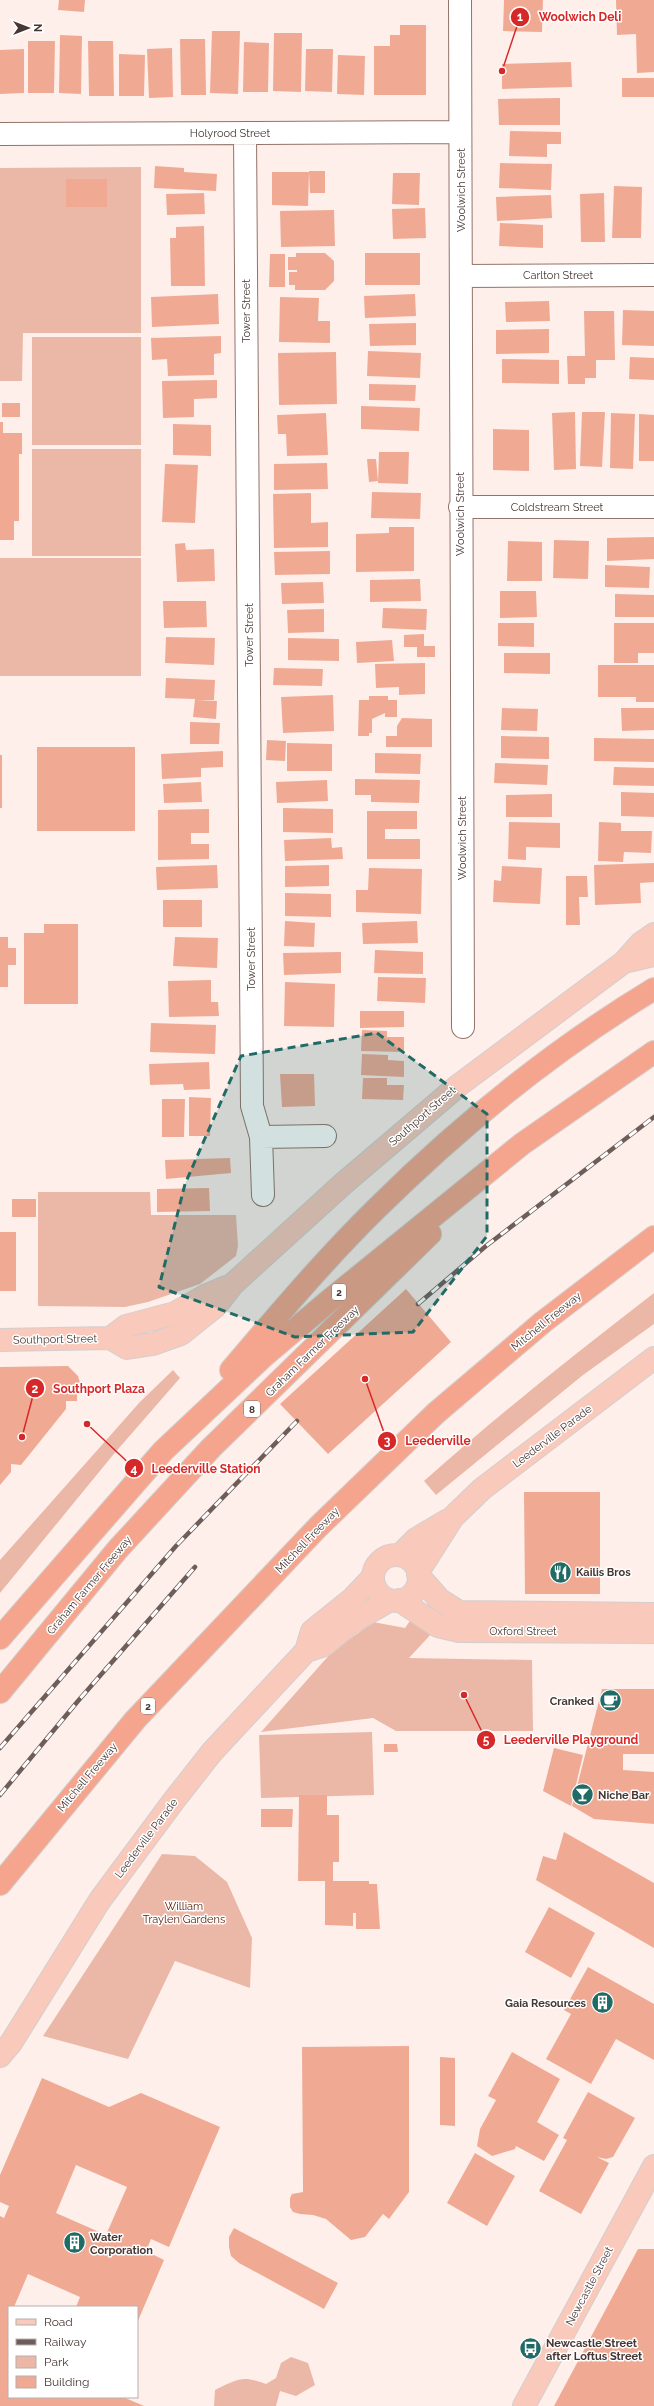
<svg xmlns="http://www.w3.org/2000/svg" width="654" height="2406" font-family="Raleway,sans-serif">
  <rect width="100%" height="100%" fill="#feefeb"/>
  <path fill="#ebb8a8" d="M141,167V333H23L22,381H0V168Z
    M32,337H141V445H32Z
    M32,449H141V556H32Z
    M0,558H141V676H0Z
    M38,1192H150L151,1215H236L238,1246L236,1256L200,1284L148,1302L125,1307L38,1306Z
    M654,1293V1324L583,1375L436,1495L424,1481C498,1415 575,1354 654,1293Z
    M173,1370L180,1378L113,1455L0,1593V1560L139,1403Z
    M412,1618L433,1632L409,1658L532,1660L533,1731H396L373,1718L261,1732L331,1653L373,1622L405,1628Z
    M372,1732L374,1795L261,1798L259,1735Z
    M162,1854L195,1856L227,1882L252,1938L250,1988L175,1961L128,2059L43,2036Z
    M291,2357L308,2363L315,2385L296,2396L280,2391L276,2406H214L215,2390C238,2379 242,2375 266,2384L276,2378L281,2363Z"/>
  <path fill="#f0aa94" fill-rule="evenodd" d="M59,0H85L84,12L58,10Z
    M504,0H543L542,32L503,31Z
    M616,0H654V72L637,73L636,34L617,35Z
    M400,25H426V95H374V46H390V35H400Z
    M212,31H240L238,94L210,93Z
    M274,33H302L301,92L273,91Z
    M60,35L82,36L81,94L59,93Z
    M180,39H205L206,95H181Z
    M28,41H55L54,93H28Z
    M88,41H113L114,96H89Z
    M244,42L269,43L268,92H243Z
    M172,48L173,97L149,98L147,49Z
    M24,49V93L0,94V50Z
    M306,49H333L332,92L305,91Z
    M119,54L145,55L144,96H119Z
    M338,55L365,56L364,95L337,94Z
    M571,62L572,87L502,89V64Z
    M622,78H654V97H622Z
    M560,98V125H499L498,99Z
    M510,131L561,132V144H547V157L509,156Z
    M500,163L552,164L551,190L499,188Z
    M155,166L184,168V172L217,174L216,191L154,188Z
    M309,171H325V193H310Z
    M272,172H309L308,206L272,205Z
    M393,173H420L419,205L392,204Z
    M66,179H107V207H66Z
    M614,186L642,187L641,238H612Z
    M204,193L205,214L167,215L166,194Z
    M604,193L605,242H581L580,194Z
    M551,195L552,218L497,221L496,197Z
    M425,208L426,238L393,239L392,209Z
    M334,210L335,246L281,247L280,211Z
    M500,223L543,225V248L499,246Z
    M204,226L205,286H171L170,238H176V227Z
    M296,253H325L334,261V281L325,290H295V285H289V272H297V270H288V257H296Z
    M365,253H420V285H365Z
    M270,254H285V287H269Z
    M218,294L219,324L152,327L151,297Z
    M415,294L416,316L365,318L364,296Z
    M280,297L319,298L318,321H330V343L279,342Z
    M549,301L550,321L506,322L505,302Z
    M623,310L654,311V346L622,345Z
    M584,311H614L615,360H596V378H585V384H568L567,356H585Z
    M416,323V345L370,346L369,324Z
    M549,329V353L496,354V330Z
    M221,336V353L214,354V375L168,376L167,359L152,360L151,338Z
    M368,351L421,353L420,378L367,376Z
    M336,352L337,404L279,405L278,353Z
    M630,357L654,358V380L629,379Z
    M502,359L559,360V384L502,383Z
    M217,380V398L194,399V417L163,418L162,381Z
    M369,384L416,385L415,401L369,400Z
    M2,403H20V417H2Z
    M361,406L420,408L419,431L361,429Z
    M575,412L576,469L554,470L552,413Z
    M582,412H605L602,467L580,466Z
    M326,413L328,455L287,456L286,434H278L277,415Z
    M611,413L635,414L633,469L610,468Z
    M639,414L654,415V461H639Z
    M0,422H3V433H22V454H19V521H14V540H0Z
    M173,424L211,425V456L173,455Z
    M493,429L529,430V471L493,470Z
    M379,452H409L408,484L378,483Z
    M367,459H376L378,481L369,482Z
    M327,463L328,489L274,490V464Z
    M165,464L198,465L195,523L162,522Z
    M372,492L421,493L420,519L371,518Z
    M311,493V523L328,522V547L274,548L273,494Z
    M389,527H414V571L356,572V534L389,533Z
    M654,537V559L607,561V538Z
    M554,540L589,541L588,579L553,578Z
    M508,541L542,542V581H507Z
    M185,543L186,550L214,549L215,581L177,582L175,544Z
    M330,551V574L275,575L274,552Z
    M605,565L650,567L649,588L605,587Z
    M420,579L421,601L370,602V580Z
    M323,582L324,603L282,604L281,583Z
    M500,591H536L537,617L500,618Z
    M615,594L654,595V617H615Z
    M163,601H206L207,627L164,628Z
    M383,608L427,609L426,630L382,628Z
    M324,609V632L288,633L287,610Z
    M498,623H534V647L498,646Z
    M614,623H654V653H638V663H614Z
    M424,634V646H435V657H417V647H404V635Z
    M166,637L215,638L214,665L165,663Z
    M288,638L339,639V661L288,660Z
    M392,640L394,661L357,663L356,642Z
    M504,653H550V674L504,673Z
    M425,663V694L399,695V687L376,688L375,664Z
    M598,665H654V702H636V697H598Z
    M274,668L323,669L322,686L273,685Z
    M166,678L215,680L214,700H197L217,701L216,719L193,717L195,699L165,698Z
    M333,695L334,731L283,733L281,697Z
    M369,696H388V700H397V717H385V713L372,719V733H369V736H358L359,700H369Z
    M502,708L538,709L537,731L501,730Z
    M621,708H654V730L622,731Z
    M402,718L432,719V747H386V736H397V726Z
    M190,722L220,723L219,744H190Z
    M501,736L549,737V759L501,758Z
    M594,738L654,739V762L594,761Z
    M267,740L286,741L285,761L266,760Z
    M287,743L332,744V771H287Z
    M37,747H135V831H37Z
    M223,751V767L201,768V777L162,779L161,754Z
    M375,753L421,754L420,774L375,773Z
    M0,755H2V808H0Z
    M495,763L548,765L547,785L494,783Z
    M614,767L654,768V786L613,785Z
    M355,779L420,780L419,803L371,802V795H355Z
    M327,780L328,801L277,803L276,782Z
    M201,782L202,802L164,803L163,784Z
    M621,792L654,793V817L621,816Z
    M552,794V817H506V795Z
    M283,808L333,809V833L283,832Z
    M209,809V833H191V844H209V859L158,860V810Z
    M367,811H417V829H385V839H420V859H367Z
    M509,822L560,823V848L526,847V860L508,859Z
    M599,822L621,823V831H652L651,853L624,852L623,862L598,861Z
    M331,838L332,848L342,847L343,859L285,861L284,840Z
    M654,863V882L640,883L641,903L595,905L594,865Z
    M217,865L218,888L157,890L156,867Z
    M329,865V886L285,887V866Z
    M502,866L542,868L540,904L493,902L494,880L501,881Z
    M369,868L422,869L421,914L356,912V890H368Z
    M566,876H587L588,897H579L580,925H566Z
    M285,893L331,894V917L285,916Z
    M163,900H202V927H163Z
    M285,921L315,923L314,947L284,946Z
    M417,921L418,943L363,944L362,923Z
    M44,924H78V1004H24V933H44Z
    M0,937H8V948H16V965H8V987H0Z
    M175,937L218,938L217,968L173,966Z
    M375,950L423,952V974L374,973Z
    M341,952V973L284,975L283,953Z
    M378,977L426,978L425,1003L377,1001Z
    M211,980V1002H218L219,1016L169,1017L168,981Z
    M285,982L335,984L334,1027L284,1026Z
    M360,1011H404V1027L360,1028Z
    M151,1023L216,1025L215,1054L150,1052Z
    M362,1030L387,1031V1037H404V1052L361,1051Z
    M362,1054L388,1055V1060L404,1061V1077L361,1075Z
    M209,1062L210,1089L184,1090L183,1084L150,1085L149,1064Z
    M280,1074H314L315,1106L282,1107Z
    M363,1078H387V1085H404L403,1100L362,1099Z
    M189,1097L211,1098L210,1136H189Z
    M162,1099H185L184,1137H162Z
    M230,1158L231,1173L166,1179L165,1160Z
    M209,1188L210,1211L157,1212V1189Z
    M12,1199H36V1217H12Z
    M0,1232H16V1291H0Z
    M406,1289L451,1342L328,1454L280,1404Z
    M68,1366L78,1376L83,1393L77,1394V1401H66V1409L21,1465L11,1464V1472L0,1485V1367Z
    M524,1492H600V1594H525Z
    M602,1689H654V1754H623V1770L654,1772V1824L594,1819L572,1806Z
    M384,1744H397L398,1752H384Z
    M554,1748L583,1755L571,1806L543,1791Z
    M299,1795H327V1815H339V1862H333V1881H369V1884H377L380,1929H356V1913H353V1926L325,1925V1881H298Z
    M261,1809H293L292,1827H261Z
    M564,1832L654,1883V1948L536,1880L543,1856L556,1860Z
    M549,1907L595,1933L571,1978L525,1952Z
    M588,1967L654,2004V2060L616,2039L591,2084L546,2059L571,2014L564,2010Z
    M409,2046V2192L389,2219L383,2214L365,2237L351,2240L326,2219L313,2215L300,2214L293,2212L290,2207V2198L292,2194L303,2192L302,2047Z
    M512,2052L560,2079L537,2122L559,2135L544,2161L516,2146L515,2149L492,2156L477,2146L480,2129L496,2100L488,2096Z
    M440,2057L455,2058V2126L440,2125Z
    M42,2078L109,2107L141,2093L220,2127L169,2247L151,2239L146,2251L164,2260L137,2323V2307H76L80,2297L28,2274L14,2307H9V2397H123L144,2406H0V2216L4,2218L9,2206L0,2202V2175ZM76,2165L127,2187L106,2235L56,2213Z
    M588,2092L635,2118L613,2157L606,2159L597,2157L609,2163L581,2214L539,2191L567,2140L563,2138Z
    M475,2153L515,2176L487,2226L447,2203Z
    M234,2228L338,2283L324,2309L239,2263L231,2256L229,2247V2237Z
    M638,2249H654V2406H554Z"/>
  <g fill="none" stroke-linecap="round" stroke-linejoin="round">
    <defs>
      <path id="minor" d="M460,0L463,1027
        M245,133L252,1106L261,1137L263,1195
        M0,134L460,132
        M461,276L654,275
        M460,507H654
        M261,1137L325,1136"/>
      <path id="major" d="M624,962L654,955
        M110,1338L126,1326L175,1313L207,1295L226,1287
        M0,1340L110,1338L127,1348L153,1344L181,1334L216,1306L233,1284L344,1183L459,1085L624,962L641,943L654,934
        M400,1555L416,1539L448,1520
        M373 1578a23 23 0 1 1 46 0a23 23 0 1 1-46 0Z
        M418,1572L453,1517L482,1489L654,1358
        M418,1575L440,1600L459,1612L654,1614
        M399,1600L438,1626L459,1631L654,1632
        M306,1651L324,1645L352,1622L390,1600
        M0,2056L11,2043L100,1900L175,1799L212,1752L306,1651L312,1631L352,1599L373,1577
        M524,2406L654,2166"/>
      <path id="highway" d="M231,1370C278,1315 325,1259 377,1208C461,1125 553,1050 654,989
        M0,1638L163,1451L265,1355L330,1300L522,1144L654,1052
        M0,1692L118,1549L211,1448L430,1234
        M0,1884L135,1720L318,1527L436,1413L543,1322L654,1237"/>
    </defs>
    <use href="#minor" stroke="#937369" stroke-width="24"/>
    <use href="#major" stroke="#d3cfce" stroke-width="24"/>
    <use href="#highway" stroke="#d3cfce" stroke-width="24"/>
    <use href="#minor" stroke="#fff" stroke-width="22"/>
    <use href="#major" stroke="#f9c9bb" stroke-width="22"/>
    <use href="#highway" stroke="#f5a58d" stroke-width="22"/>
    <defs>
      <path id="rail" d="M418,1304L486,1246L654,1117
        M0,1748L176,1546L297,1421
        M0,1795L78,1701L195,1567"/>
    </defs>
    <use href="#rail" stroke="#6d5e5a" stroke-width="4.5"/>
    <use href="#rail" stroke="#fff" stroke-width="3" stroke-dasharray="9" stroke-linecap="butt"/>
  </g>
  <path fill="#206b65" fill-opacity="0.2" stroke="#206b65" stroke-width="3" stroke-dasharray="8 5" stroke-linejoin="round" d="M377,1033L487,1114V1236L413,1332L295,1337L159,1287L185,1184L241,1056Z"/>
  <defs>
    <symbol id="restaurant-disc" viewBox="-11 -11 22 22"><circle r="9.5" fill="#206b65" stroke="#fff"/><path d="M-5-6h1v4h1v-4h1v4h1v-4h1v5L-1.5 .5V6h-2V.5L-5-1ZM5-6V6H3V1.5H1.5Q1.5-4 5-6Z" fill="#fff"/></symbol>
    <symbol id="cafe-disc" viewBox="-11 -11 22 22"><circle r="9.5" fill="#206b65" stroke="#fff"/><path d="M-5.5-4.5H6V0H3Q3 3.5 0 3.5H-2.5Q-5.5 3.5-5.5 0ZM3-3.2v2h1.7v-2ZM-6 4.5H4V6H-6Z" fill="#fff"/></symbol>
    <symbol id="bar-disc" viewBox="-11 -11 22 22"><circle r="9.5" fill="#206b65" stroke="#fff"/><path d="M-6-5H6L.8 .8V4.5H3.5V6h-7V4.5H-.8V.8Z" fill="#fff"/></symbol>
    <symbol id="building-disc" viewBox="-11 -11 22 22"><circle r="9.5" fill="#206b65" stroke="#fff"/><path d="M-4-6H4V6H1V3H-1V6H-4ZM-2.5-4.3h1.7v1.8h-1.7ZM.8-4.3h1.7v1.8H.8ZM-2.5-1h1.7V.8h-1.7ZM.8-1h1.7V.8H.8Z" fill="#fff"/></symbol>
    <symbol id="bus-disc" viewBox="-11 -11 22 22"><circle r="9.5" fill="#206b65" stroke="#fff"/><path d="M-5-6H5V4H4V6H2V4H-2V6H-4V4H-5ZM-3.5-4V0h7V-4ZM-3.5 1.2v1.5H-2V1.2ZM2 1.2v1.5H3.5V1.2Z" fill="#fff"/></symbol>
  </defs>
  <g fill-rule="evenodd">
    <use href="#restaurant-disc" x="548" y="1560" width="25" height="25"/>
    <use href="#cafe-disc" x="598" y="1688" width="25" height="25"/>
    <use href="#bar-disc" x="570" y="1782" width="25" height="25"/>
    <use href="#building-disc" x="590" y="1990" width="25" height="25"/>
    <use href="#building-disc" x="62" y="2230" width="25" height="25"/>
    <use href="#bus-disc" x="518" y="2336" width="25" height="25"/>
  </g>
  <g text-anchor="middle" stroke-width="3" stroke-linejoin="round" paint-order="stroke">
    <g fill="#fff" stroke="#7e7370" stroke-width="1">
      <rect x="332" y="1284" width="14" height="16" rx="3"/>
      <rect x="244" y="1401" width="16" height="16" rx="3"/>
      <rect x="141" y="1698" width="14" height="16" rx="3"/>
    </g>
    <g font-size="10" font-weight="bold" fill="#463733">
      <text x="339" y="1296">2</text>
      <text x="252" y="1413">8</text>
      <text x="148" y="1710">2</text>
    </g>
    <g font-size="11" fill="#463733" stroke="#fff">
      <text x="230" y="137">Holyrood Street</text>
      <text transform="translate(461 190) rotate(-90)" y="4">Woolwich Street</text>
      <text x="558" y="279">Carlton Street</text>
      <text transform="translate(246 311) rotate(-90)" y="4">Tower Street</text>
      <text x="557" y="511">Coldstream Street</text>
      <text transform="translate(460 514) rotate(-90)" y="4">Woolwich Street</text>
      <text transform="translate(249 635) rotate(-90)" y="4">Tower Street</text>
      <text transform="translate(462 838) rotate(-90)" y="4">Woolwich Street</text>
      <text transform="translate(251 959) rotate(-90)" y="4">Tower Street</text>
      <text transform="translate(422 1116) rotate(-41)" y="4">Southport Street</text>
      <text transform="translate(546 1321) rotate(-39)" y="4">Mitchell Freeway</text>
      <text transform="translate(55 1339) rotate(-1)" y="4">Southport Street</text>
      <text transform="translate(312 1351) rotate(-44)" y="4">Graham Farmer Freeway</text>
      <text transform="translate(552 1436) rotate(-37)" y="4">Leederville Parade</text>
      <text transform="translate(307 1540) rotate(-46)" y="4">Mitchell Freeway</text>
      <text transform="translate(89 1585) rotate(-50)" y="4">Graham Farmer Freeway</text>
      <text x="523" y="1635">Oxford Street</text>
      <text transform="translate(87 1777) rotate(-50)" y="4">Mitchell Freeway</text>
      <text transform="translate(146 1838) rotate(-53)" y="4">Leederville Parade</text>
      <text transform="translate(589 2286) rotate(-62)" y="4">Newcastle Street</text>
    </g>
    <g font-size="11" font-weight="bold" fill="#463733" stroke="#fff" text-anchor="start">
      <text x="576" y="1576">Kailis Bros</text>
      <text x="594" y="1705" text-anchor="end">Cranked</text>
      <text x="598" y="1799">Niche Bar</text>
      <text x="586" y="2007" text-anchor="end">Gaia Resources</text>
      <text x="90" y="2241">Water<tspan x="90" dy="13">Corporation</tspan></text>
      <text x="546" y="2347">Newcastle Street<tspan x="546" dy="13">after Loftus Street</tspan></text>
    </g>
    <g font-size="11" fill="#5d200c" stroke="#fff">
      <text x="184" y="1910">William<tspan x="184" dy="13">Traylen Gardens</tspan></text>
    </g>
  </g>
  <path fill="none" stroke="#d62828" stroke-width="1.5" d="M502 71L520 17M22 1437L35 1388M365 1379L387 1441M87 1424L134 1468M464 1695L486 1740"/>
  <g fill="#d62828" stroke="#fff" stroke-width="1.5">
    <circle cx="502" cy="71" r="4"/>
    <circle cx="22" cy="1437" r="4"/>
    <circle cx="365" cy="1379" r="4"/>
    <circle cx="87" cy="1424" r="4"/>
    <circle cx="464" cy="1695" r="4"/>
    <circle cx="520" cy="17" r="10"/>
    <circle cx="35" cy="1388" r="10"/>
    <circle cx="387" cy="1441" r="10"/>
    <circle cx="134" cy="1468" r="10"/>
    <circle cx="486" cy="1740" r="10"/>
  </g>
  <g font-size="12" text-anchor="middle" font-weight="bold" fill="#fff">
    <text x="520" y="21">1</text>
    <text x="35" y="1393">2</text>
    <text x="387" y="1445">3</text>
    <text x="134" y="1473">4</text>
    <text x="486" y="1744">5</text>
  </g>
  <g font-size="12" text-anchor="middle" font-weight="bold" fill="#d62828" stroke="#fff" stroke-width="3" stroke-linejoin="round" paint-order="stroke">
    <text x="580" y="21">Woolwich Deli</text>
    <text x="99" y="1393">Southport Plaza</text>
    <text x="438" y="1445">Leederville</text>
    <text x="206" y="1473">Leederville Station</text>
    <text x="571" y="1744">Leederville Playground</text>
  </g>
  <rect x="8" y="2306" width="130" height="92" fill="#ffffff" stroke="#b5afad"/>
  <rect x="16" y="2319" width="20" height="6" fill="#f9c9bb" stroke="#b5afad"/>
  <text x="44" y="2326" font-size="12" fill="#463733">Road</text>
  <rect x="16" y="2339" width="20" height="6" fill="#6d5e5a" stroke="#b5afad"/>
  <text x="44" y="2346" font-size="12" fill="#463733">Railway</text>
  <rect x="16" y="2356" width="20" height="12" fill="#ebb8a8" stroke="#b5afad"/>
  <text x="44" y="2366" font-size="12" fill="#463733">Park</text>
  <rect x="16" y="2376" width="20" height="12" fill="#f0aa94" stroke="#b5afad"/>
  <text x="44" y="2386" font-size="12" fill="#463733">Building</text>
  <g transform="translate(28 28) rotate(90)" stroke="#ffffff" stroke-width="3" paint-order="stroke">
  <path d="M0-3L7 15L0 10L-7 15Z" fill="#463733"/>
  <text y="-6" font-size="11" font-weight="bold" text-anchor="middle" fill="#463733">N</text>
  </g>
</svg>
